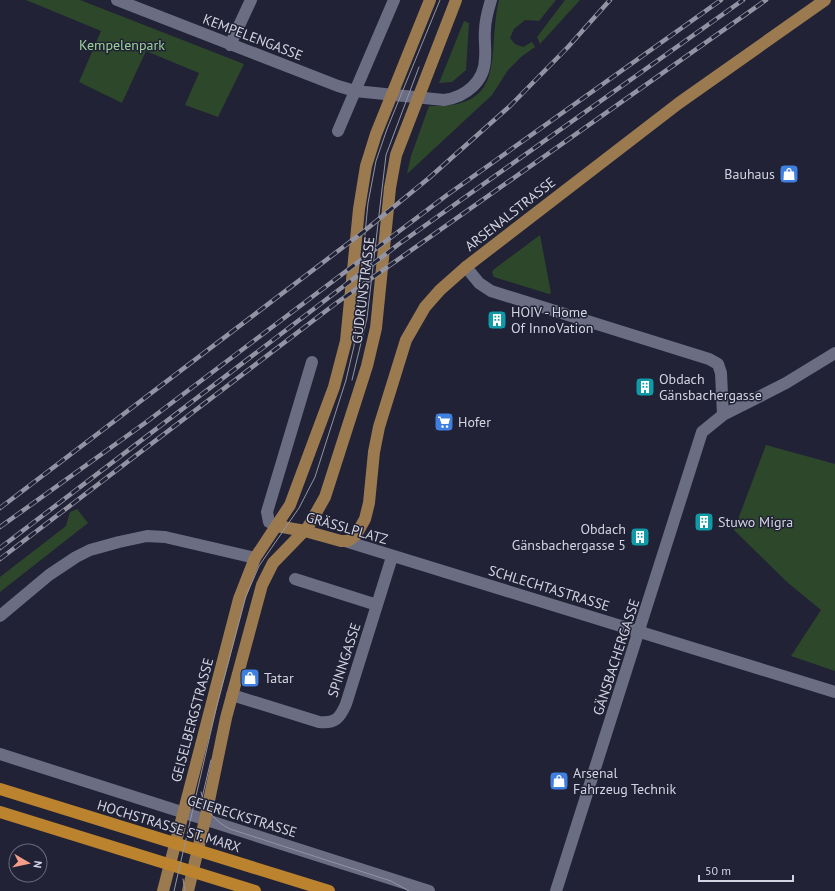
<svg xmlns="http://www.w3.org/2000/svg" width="835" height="891" font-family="'PT Sans',sans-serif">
  <rect width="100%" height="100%" fill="#212235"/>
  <path fill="#2d472b" d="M26,0H80L244,64L218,117L185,105L199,73L146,51L122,103L79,82L101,31Z
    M499,0H556L539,21L525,20L514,29L510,38L515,44L523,47L532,42L535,47L521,57L508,70L492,95L407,174L411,156L429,106C510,109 486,53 499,0Z
    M565,0H580L540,44L537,37Z
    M464,21L469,23L466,70L452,82L439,83Z
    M540,235L551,293L549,294L494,277L492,273L493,270Z
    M766,445L835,464V671L791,656L821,610L787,582L734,530Z
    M77,509L88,523L0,592V577L66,526L70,512Z"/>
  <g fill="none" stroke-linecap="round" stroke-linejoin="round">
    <path stroke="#6b6d83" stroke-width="12" d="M117,0L338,86L355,91L444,100C466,97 485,81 485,58C486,48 484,39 485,30C485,20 488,10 491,0
      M230,45L251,0
      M338,131L394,0
      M466,267L479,283L491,291L709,359L718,364L721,373L723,415
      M277,526L269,522L267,512L312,362
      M345,541L835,692
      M295,579L377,605
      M0,616L49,575L76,557L90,550L119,542L147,536L165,537L255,558
      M232,695L319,722C335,724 340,718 346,704L392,557
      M0,754L429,891
      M556,891L702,432L723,415L786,383L835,353"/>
    <path stroke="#9b7a50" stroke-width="12" d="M277,526L305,531L341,541H348L356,535L365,519L369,503L374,452L379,427L406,340L425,307L440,290L466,267L679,103L825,0
      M163,891L239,599L255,558L290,505L334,387L346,341L359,209L366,166L376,134L430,0
      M188,891L205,820L226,718L262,585L273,563L308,527L325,497L367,366L376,328L390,188L396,155L456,0"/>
    <path stroke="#bb832e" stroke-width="12" d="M0,789L329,891
      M0,812L255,891"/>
    <path stroke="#9394a3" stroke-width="1" d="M352,380L367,318L386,155L419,67
      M201,792C205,809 214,821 230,829L391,881L409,891
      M202,798L211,760
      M183,879L185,891
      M174,891L217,705L246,596L259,566L299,508L315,477L346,380L354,346L368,203L376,161L387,129L440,0"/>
    <defs>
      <path id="rail" d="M0,508L363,232L429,178L510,106L568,47L610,0
        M0,527L145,423L447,195L721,0
        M0,548L399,244L743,0
        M0,559L335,304L766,0"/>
    </defs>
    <use href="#rail" stroke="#9394a3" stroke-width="4.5"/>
    <use href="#rail" stroke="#212235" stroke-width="3" stroke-dasharray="9" stroke-linecap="butt"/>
  </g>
  <defs>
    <symbol id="shop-square" viewBox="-11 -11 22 22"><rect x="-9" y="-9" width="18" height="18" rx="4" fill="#3f7fe0" stroke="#212235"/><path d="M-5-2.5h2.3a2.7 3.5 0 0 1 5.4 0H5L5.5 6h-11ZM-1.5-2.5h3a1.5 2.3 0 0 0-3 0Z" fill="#fff"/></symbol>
    <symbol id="building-square" viewBox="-11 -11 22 22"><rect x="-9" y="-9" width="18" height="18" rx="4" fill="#0f9aa8" stroke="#212235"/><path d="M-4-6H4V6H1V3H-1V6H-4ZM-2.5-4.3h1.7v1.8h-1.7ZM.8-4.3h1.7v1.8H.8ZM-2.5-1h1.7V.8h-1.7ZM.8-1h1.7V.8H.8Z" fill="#fff"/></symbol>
    <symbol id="supermarket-square" viewBox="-11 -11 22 22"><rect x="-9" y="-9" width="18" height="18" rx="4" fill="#3f7fe0" stroke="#212235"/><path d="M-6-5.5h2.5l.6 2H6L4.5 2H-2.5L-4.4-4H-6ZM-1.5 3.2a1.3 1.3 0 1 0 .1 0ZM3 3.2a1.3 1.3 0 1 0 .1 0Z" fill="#fff"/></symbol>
  </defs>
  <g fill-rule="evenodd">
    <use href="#shop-square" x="778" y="163" width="22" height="22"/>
    <use href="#building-square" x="486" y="309" width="22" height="22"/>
    <use href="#building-square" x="634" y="376" width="22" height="22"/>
    <use href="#supermarket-square" x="433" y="411" width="22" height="22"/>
    <use href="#building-square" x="693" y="511" width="22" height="22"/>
    <use href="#building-square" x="629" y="526" width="22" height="22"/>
    <use href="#shop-square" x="239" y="667" width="22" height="22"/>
    <use href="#shop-square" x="548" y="770" width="22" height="22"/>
  </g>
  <g text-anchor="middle" stroke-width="3" stroke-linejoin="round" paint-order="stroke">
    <g font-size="14" fill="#d3d4e1" stroke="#212235">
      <text transform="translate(253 37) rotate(21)" y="5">KEMPELENGASSE</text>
      <text transform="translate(510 214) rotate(-38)" y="5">ARSENALSTRASSE</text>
      <text transform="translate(363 290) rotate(-83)" y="5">GUDRUNSTRASSE</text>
      <text transform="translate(347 528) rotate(16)" y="5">GRÄSSLPLATZ</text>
      <text transform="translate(549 588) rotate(17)" y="5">SCHLECHTASTRASSE</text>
      <text transform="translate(616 657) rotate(-72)" y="5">GÄNSBACHERGASSE</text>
      <text transform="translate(344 660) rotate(-72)" y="5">SPINNGASSE</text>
      <text transform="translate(192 720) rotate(-75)" y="5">GEISELBERGSTRASSE</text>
      <text transform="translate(242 816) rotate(17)" y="5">GEIERECKSTRASSE</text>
      <text transform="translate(169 826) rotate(17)" y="5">HOCHSTRASSE ST. MARX</text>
    </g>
    <g font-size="14" fill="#9bd097" stroke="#212235">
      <text x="122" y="50">Kempelenpark</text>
    </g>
    <g font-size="14" fill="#d3d4e1" stroke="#212235" text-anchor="start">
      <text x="775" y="179" text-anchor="end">Bauhaus</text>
      <text x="511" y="317">HOIV - Home<tspan x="511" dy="16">Of InnoVation</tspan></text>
      <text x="659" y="384">Obdach<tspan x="659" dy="16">Gänsbachergasse</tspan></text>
      <text x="458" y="427">Hofer</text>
      <text x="718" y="527">Stuwo Migra</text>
      <text x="626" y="534" text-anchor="end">Obdach<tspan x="626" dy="16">Gänsbachergasse 5</tspan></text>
      <text x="264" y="683">Tatar</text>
      <text x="573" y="778">Arsenal<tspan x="573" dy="16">Fahrzeug Technik</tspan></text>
    </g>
  </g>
  <g transform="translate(28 863) rotate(99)"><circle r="19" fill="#212235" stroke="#68697a"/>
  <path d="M0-3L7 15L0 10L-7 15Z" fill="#f49e89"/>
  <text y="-6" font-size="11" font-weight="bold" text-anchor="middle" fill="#d3d4e1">N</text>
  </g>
  <path d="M699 875v6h94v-6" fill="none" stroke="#d3d4e1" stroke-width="2"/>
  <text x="705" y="875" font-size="12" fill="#d3d4e1" stroke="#212235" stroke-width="3" paint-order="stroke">50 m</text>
</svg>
